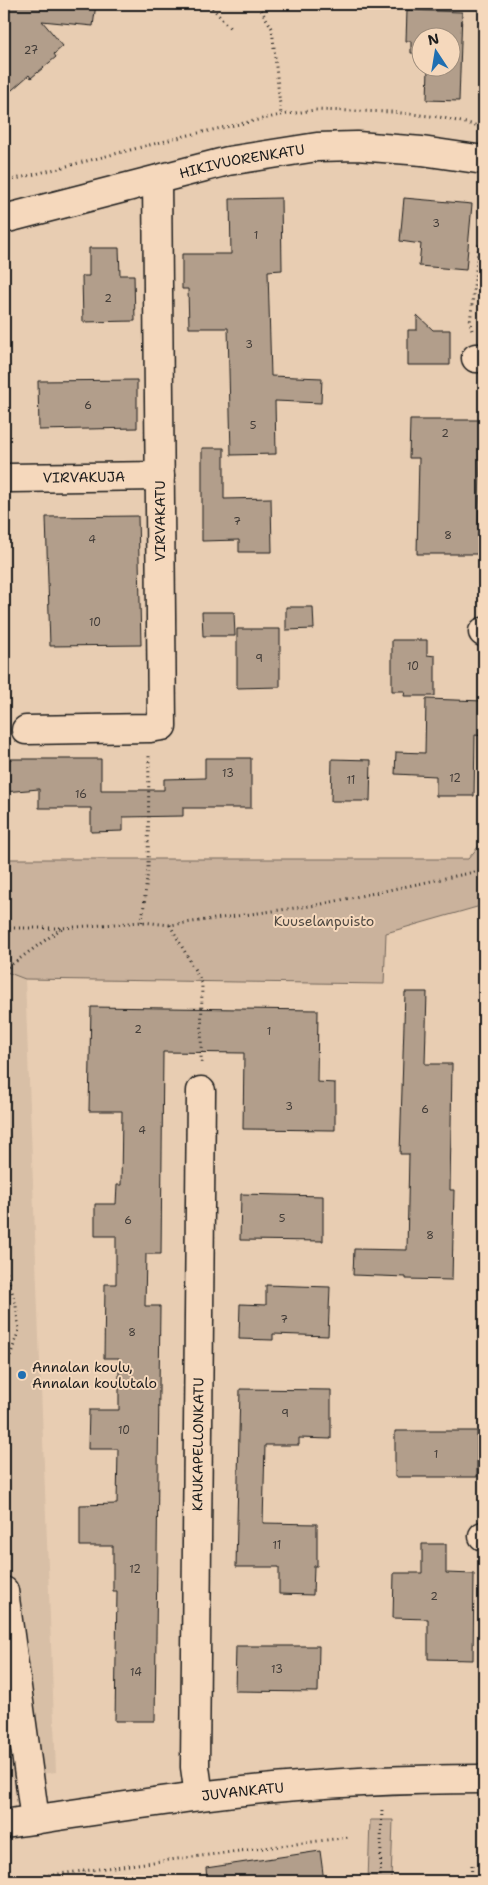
<svg xmlns="http://www.w3.org/2000/svg" width="488" height="1885" font-family="'Shantell Sans',sans-serif">
  <rect width="100%" height="100%" fill="#e8cdb2"/>
  <filter id="ink" filterUnits="userSpaceOnUse"><feTurbulence type="fractalNoise" baseFrequency=".02" numOctaves="2"/><feDisplacementMap in="SourceGraphic" scale="10" xChannelSelector="R" yChannelSelector="G"/><feConvolveMatrix kernelMatrix="1 2 1 2 8 2 1 2 1" color-interpolation-filters="sRGB"/></filter>
  <g filter="url(#ink)">
    <path fill="#d8bfa6" d="M4,971L25,979L56,1772L4,1779Z"/>
    <path fill="#cab29c" stroke="#73675c" d="M484,840V905L386,933L384,984L25,979L4,971V859H468Z
      M370,1820H393L391,1881H368Z"/>
    <path fill="#b29e8b" stroke="#1c1c1c" d="M4,4H28L29,6L30,4H96L93,26L42,21L63,46L54,54L56,57L31,78L29,75L4,97Z
      M407,10L462,12L459,101L427,100L428,68H450V38H420V53H411V41H406Z
      M281,198L282,270L268,271L271,376L322,378L321,403L275,401L276,454L231,455L228,328H189L188,289H182V254H231L230,199Z
      M404,198L472,204L466,270L419,266L421,244L400,241Z
      M89,248H119L120,275H134L135,321L83,322L82,276H89Z
      M417,315L433,330H450V365H408V330H417Z
      M137,380V428L39,430L38,381Z
      M410,420H481L478,554H417L419,458H409Z
      M202,448H224V499L271,498L272,552H239V540L202,541Z
      M138,516L141,645L50,646L46,517Z
      M286,607H313L314,629L286,630Z
      M202,612H234L235,636H203Z
      M237,629H280V687L237,688Z
      M392,640H427V655L435,656V696H404L405,691H392Z
      M426,699L484,701V736L475,735L474,796H436V776L395,774L396,752L425,753Z
      M205,758H251V808H183V816L123,817V831L91,832V808H39V789L4,792V759H101V790H164V779L205,778Z
      M332,759L371,760L370,801H331Z
      M405,992H427L425,1064H452L450,1190H454L452,1280L406,1279V1277L353,1275L354,1249L407,1250L409,1154H400Z
      M91,1007L318,1010L317,1082L335,1083V1130L243,1129L244,1053L163,1052L161,1254H146L145,1306H160L155,1721H115L117,1591H113V1546H80V1505L117,1504L118,1449H88L89,1410H119V1358H104L105,1284H116V1236H95V1204H116L117,1185H121L122,1111H89Z
      M241,1194L323,1196V1241L240,1240Z
      M266,1285L330,1287L328,1336L273,1334V1340L239,1339L240,1304L266,1305Z
      M240,1389L331,1390V1439L299,1438V1445H265L263,1523L317,1524V1566H314L313,1595L279,1594V1567H236Z
      M395,1431H477V1477H395Z
      M422,1544H446V1573L474,1574L473,1660L428,1659V1619L393,1618L394,1573H422Z
      M236,1646H319L318,1692L235,1691Z
      M320,1851L324,1881H207L206,1868Z"/>
    <g fill="none" stroke-linecap="round" stroke-linejoin="round">
      <defs>
        <g id="minor">
          <path id="s1" d="M4,219L228,161L317,147L357,146L422,151L484,160"/>
          <path d="M476,358H484"/>
          <path id="s2" d="M9,478L160,476"/>
          <path d="M483,632H484"/>
          <path d="M26,730L150,728L162,726L157,180"/>
          <path d="M483,1536H484"/>
          <path d="M4,1591L35,1820"/>
          <path id="s3" d="M199,1796L195,1767L201,1091"/>
        </g>
        <g id="major">
          <path id="s4" d="M4,1824C69,1815 134,1804 200,1796C294,1784 390,1779 484,1779"/>
        </g>
      </defs>
      <use href="#minor" stroke="#1c1c1c" stroke-width="31"/>
      <use href="#major" stroke="#1c1c1c" stroke-width="31"/>
      <path stroke="#1c1c1c" stroke-width="3" stroke-dasharray="1 4" stroke-linecap="butt" d="M209,4L230,28
        M261,10L272,28L281,115
        M4,182L189,135L281,115L315,110L392,112L439,117L484,127
        M472,330L470,323L479,242
        M142,922L148,870L149,756
        M170,925L202,983L201,1063
        M4,928H62L142,922L170,925L317,905L484,870
        M4,970L62,928
        M4,1263L16,1306L19,1330L7,1365L4,1366
        M84,1871L85,1881
        M4,1881L350,1837
        M380,1881L382,1808
        M471,1881L472,1865"/>
      <use href="#minor" stroke="#f5d8bc" stroke-width="28"/>
      <use href="#major" stroke="#f5d8bc" stroke-width="28"/>
    </g>
  </g>
  <circle fill="#1f6fb2" stroke="#f5d8bc" stroke-width="2" cx="22" cy="1375" r="5"/>
  <g text-anchor="middle" stroke-width="4" stroke-linejoin="round" paint-order="stroke">
    <g font-size="11" fill="#423c38">
      <text x="31" y="54">27</text>
      <text x="436" y="227">3</text>
      <text x="256" y="239">1</text>
      <text x="108" y="302">2</text>
      <text x="249" y="348">3</text>
      <text x="88" y="409">6</text>
      <text x="253" y="429">5</text>
      <text x="445" y="437">2</text>
      <text x="237" y="525">7</text>
      <text x="448" y="539">8</text>
      <text x="92" y="543">4</text>
      <text x="95" y="626">10</text>
      <text x="259" y="662">9</text>
      <text x="413" y="670">10</text>
      <text x="228" y="777">13</text>
      <text x="455" y="782">12</text>
      <text x="351" y="784">11</text>
      <text x="81" y="798">16</text>
      <text x="138" y="1033">2</text>
      <text x="269" y="1035">1</text>
      <text x="289" y="1110">3</text>
      <text x="425" y="1113">6</text>
      <text x="142" y="1134">4</text>
      <text x="282" y="1222">5</text>
      <text x="128" y="1224">6</text>
      <text x="430" y="1239">8</text>
      <text x="284" y="1323">7</text>
      <text x="132" y="1336">8</text>
      <text x="285" y="1417">9</text>
      <text x="124" y="1434">10</text>
      <text x="436" y="1458">1</text>
      <text x="277" y="1549">11</text>
      <text x="135" y="1573">12</text>
      <text x="434" y="1600">2</text>
      <text x="277" y="1673">13</text>
      <text x="136" y="1676">14</text>
    </g>
    <g font-size="14" fill="#1c1c1c" stroke="#f5d8bc">
      <text dy="5" stroke="none"><textPath href="#s1" startOffset="245">HIKIVUORENKATU</textPath></text>
      <text dy="5" stroke="none"><textPath href="#s2" startOffset="75">VIRVAKUJA</textPath></text>
      <text transform="translate(160 521) rotate(-90)" y="5">VIRVAKATU</text>
      <text dy="5" stroke="none"><textPath href="#s3" startOffset="352">KAUKAPELLONKATU</textPath></text>
      <text dy="5" stroke="none"><textPath href="#s4" startOffset="241">JUVANKATU</textPath></text>
    </g>
    <g font-size="14" fill="#504942" stroke="#f5d8bc">
      <text x="324" y="926">Kuuselanpuisto</text>
    </g>
    <g font-size="14" fill="#1c1c1c" stroke="#f5d8bc" text-anchor="start">
      <text x="32" y="1372">Annalan koulu,<tspan x="32" dy="16">Annalan koulutalo</tspan></text>
    </g>
  </g>
  <rect width="488" height="1885" fill="none" stroke="#f5d8bc" stroke-width="20"/>
  <rect x="10" y="10" width="468" height="1865" fill="none" stroke="#1c1c1c" stroke-width="2" filter="url(#ink)"/>
  <g transform="translate(436 52) rotate(348)"><circle r="24" fill="#f5d8bc" stroke="#9e8d7c"/>
  <path d="M0-4L9 19L0 12L-9 19Z" fill="#1f6fb2"/>
  <text y="-8" font-size="14" font-weight="bold" text-anchor="middle" fill="#1c1c1c">N</text>
  </g>
</svg>
